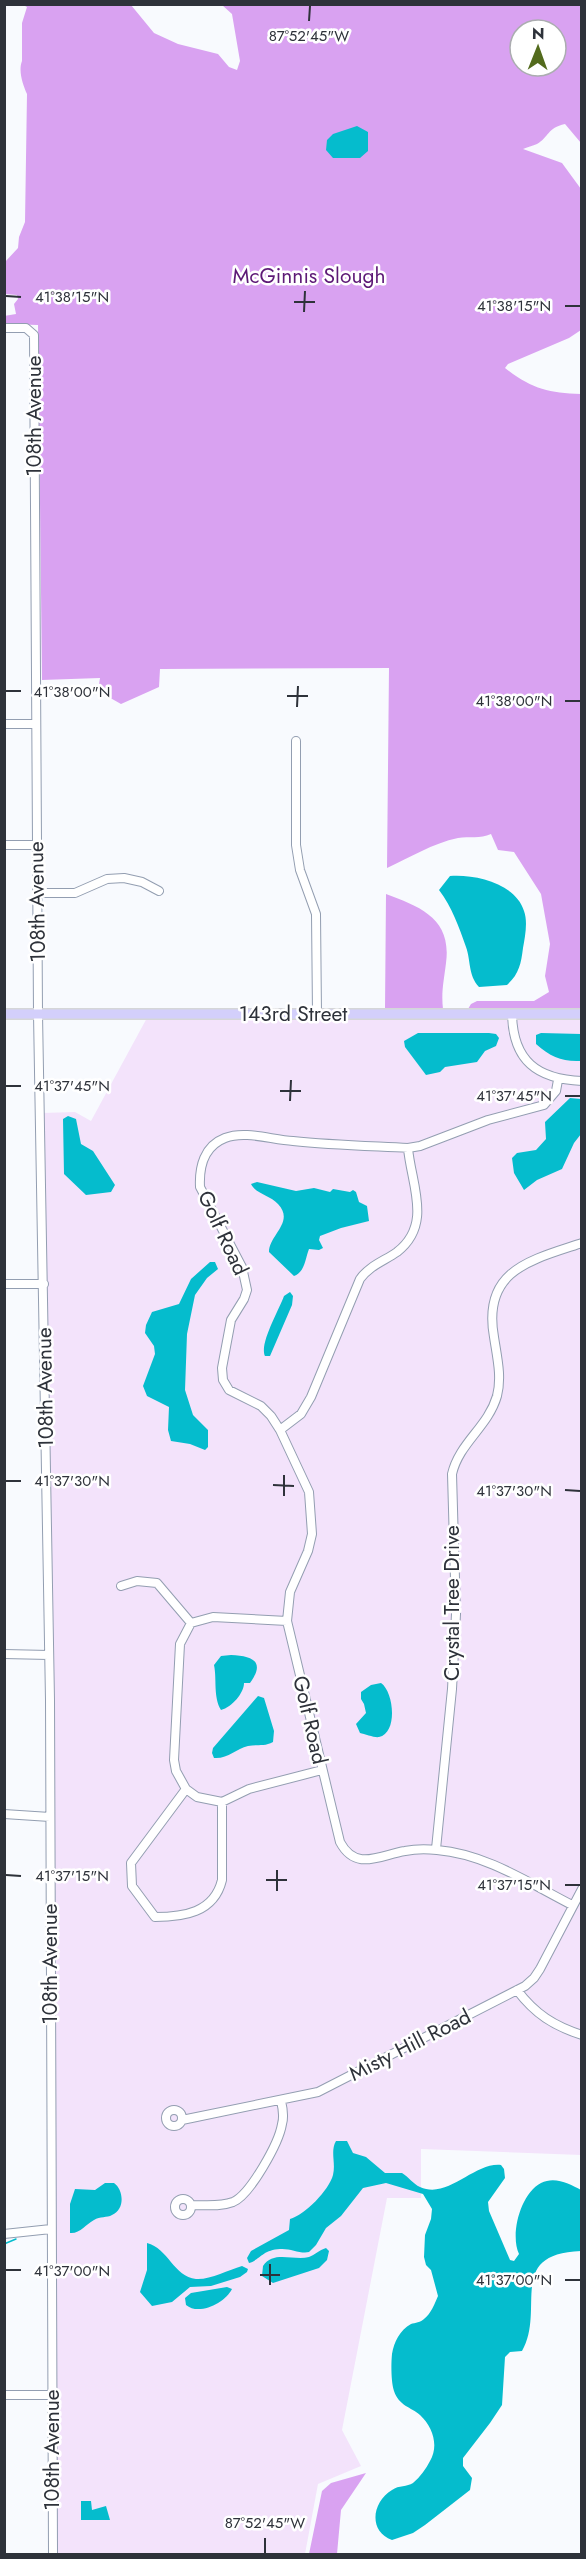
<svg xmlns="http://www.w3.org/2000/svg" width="586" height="2559" font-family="Jost,sans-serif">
  <rect width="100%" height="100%" fill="#f8fafe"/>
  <path fill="#f3e3fb" d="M148,1016L581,1017V2155L421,2149V2198H387L342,2430L361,2466L318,2484L305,2554H55L42,1113L75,1112L91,1121Z"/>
  <path fill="#d9a2f1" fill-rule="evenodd" d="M23,5H131L154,33L178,44L218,54L229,67L237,70L240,61L232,14L222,5H581V143L565,124C547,128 549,137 537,144C533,146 527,147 523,149L562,163L581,189V330L569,338L508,364L505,368C532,389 548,393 581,394V1008L468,1009L471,1004L477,1001H534L549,992L545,976L550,944L541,894L514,852L498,850L491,834C480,839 469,836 458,838C433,843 409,858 387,868L389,668L160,669L159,687L121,704L98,691L100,678L42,680L38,325L5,324L4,316L16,314L14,304L18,299L17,295L5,294V262L18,248L19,237L25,222L27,94C23,85 18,71 22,61V23L27,7ZM520,30H556V66H520Z
    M386,894C421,907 452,919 446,963C444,980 441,992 443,1009H385Z
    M366,2473L341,2510L337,2554H309L322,2491L331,2483Z"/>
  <path fill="#05bccd" d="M357,126L368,132V151L360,158H333L326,150L327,140L333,134Z
    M450,876C476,874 516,884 524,911C528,922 525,937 523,948C521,964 519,974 507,985L479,987C468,975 471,961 466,947C459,927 452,907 439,890Z
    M418,1033H489L496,1034L499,1038L496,1046L485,1051L477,1062L445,1067L440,1072L426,1075L405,1047L404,1041Z
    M541,1033L581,1034V1061C562,1062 551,1057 536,1044V1035Z
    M570,1098L581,1099V1134L574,1143L562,1169L537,1180L524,1190L514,1173L512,1158L517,1153L536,1150L546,1139L545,1122Z
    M68,1116L76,1119L81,1144L93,1151L115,1185L111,1192L86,1195L64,1174L63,1119Z
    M257,1182L296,1191L314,1188L330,1192L333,1189L350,1192L353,1190L356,1192L359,1202L367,1206L369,1221L341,1228L320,1236L319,1240L323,1248L319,1250L309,1249C305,1259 305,1272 294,1276L269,1252C269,1235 295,1222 278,1204C270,1195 256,1194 251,1184Z
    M210,1262H215L218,1269L207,1278L195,1295L187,1334L185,1390L193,1415L208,1430V1447L205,1450L190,1444L171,1441L168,1430L169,1407L147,1396L143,1386L155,1354L154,1346L145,1333L146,1325L152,1312L179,1304L191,1279Z
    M290,1292L293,1296L292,1305L270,1356H265C259,1344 279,1310 284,1296Z
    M231,1655C252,1656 266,1661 250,1683H244C244,1693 232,1707 221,1710C213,1697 217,1679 214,1665L221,1656Z
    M381,1683C394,1692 398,1733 379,1737C375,1738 365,1734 360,1733L356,1724L366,1713L364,1704L361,1699V1692L371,1685Z
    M258,1696L264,1698L274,1731L273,1742C264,1747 257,1744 248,1746C236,1749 228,1759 214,1758L212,1753L213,1748Z
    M336,2141H347L353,2153L366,2157L385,2173H402C409,2177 413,2184 420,2187C448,2200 474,2162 501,2165L504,2169L505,2178L488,2202L489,2211L510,2260L514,2261L519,2254C510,2235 520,2194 541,2183C555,2176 570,2184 581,2190V2251C505,2254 546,2309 522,2351L510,2352L505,2357L502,2405L490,2423L463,2458V2466L472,2478L470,2490L425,2525L413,2533L392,2540C368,2531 372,2502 392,2490C399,2485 407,2487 413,2483C420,2477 426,2469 430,2461C439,2446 433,2427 420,2415C411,2407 399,2406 394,2391C391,2382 391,2364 392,2354C394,2342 400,2330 411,2324C415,2323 421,2322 424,2319C431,2314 435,2303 438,2296L431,2270L426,2265L424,2257L425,2235L431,2219L432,2209L423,2194L386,2183L363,2188L341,2216L326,2228L316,2245L309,2252C300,2254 290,2248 280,2249C262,2250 260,2260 249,2263L247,2258L251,2251L289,2230L290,2219C305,2215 329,2190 333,2175C336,2163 330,2151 336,2141Z
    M105,2183H114C124,2190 125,2210 112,2215C107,2218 100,2216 94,2220C86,2224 80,2234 70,2233V2204L75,2189L95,2190Z
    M147,2243C168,2248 174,2277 196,2279C210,2280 228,2270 242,2266L248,2269L247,2272L240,2277L211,2286L190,2287L172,2302L152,2306L140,2292L147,2270Z
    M326,2248L329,2251L327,2260L319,2268L273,2283L262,2276L263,2266C273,2250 294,2261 309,2257C315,2255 319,2250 326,2248Z
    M227,2287L232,2289C225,2303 199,2316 186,2305L185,2298L191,2293Z
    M81,2501H91L92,2510L106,2506L110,2520H81Z"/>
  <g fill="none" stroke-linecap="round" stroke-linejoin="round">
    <path stroke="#05bccd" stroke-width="1.5" d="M4,2244L16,2239"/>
    <defs>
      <path id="minor" d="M4,328H26L34,335L38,1014L50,1700L53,2554
        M4,724H36
        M296,741V845L300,870L316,914L317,1014
        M4,845H36
        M37,893H75L107,879L124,878L142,882L159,891
        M512,1014C513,1061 537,1079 582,1081
        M558,1080L556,1091L544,1105L488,1120L420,1146L408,1148C370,1146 331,1145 293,1141C272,1140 245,1130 225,1138C204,1146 199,1167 200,1187L242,1267L247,1290L244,1299L231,1320L222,1368L223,1380L229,1390L261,1406L271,1416L280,1430L309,1492L312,1534L308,1551L290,1592L287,1621L340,1842C356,1872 380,1855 405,1851C415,1849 427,1849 437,1850C486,1854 529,1883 572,1905
        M4,1284H44
        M280,1430L301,1414L311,1397L360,1279C369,1266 384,1261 397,1252C433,1224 411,1184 408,1148
        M121,1586L137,1581L157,1583L191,1623
        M287,1621L213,1617L191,1623L180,1644L174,1760L176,1771L186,1789L197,1797L222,1802L249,1789L322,1770
        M4,1654L49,1655
        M186,1789L131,1863L132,1886L155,1917C183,1917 214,1913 222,1880V1802
        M4,1814L50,1817
        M436,1849L452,1689L456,1614L452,1474C459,1443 488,1427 497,1396C502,1377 497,1357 494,1337C482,1270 531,1260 582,1243
        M517,1990C535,2014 554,2026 582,2035
        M166 2118a8 8 0 1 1 16 0a8 8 0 1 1-16 0Z
        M182,2120L318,2092L525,1986L534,1978L540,1969L582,1889
        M175 2207a8 8 0 1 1 16 0a8 8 0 1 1-16 0Z
        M191,2205C205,2205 220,2207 233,2202C250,2195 279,2143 282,2124C284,2117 283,2109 281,2101
        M4,2234L51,2229
        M4,2395H52"/>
      <path id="major" d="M4,1014H582"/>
    </defs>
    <use href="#minor" stroke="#939eb1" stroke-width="10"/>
    <use href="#major" stroke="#d5d6d8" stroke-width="12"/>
    <use href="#minor" stroke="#fff" stroke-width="8"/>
    <use href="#major" stroke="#d3cffb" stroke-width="9"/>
  </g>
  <path fill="none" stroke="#2e323a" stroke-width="2" d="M309,21L310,6M6,296L21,297M294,302H315M565,306H580M304,312L305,291M6,691H21M287,696H308M565,701H580M297,707L298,686M6,1086H21M280,1091H301M565,1096H580M290,1101L291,1080M6,1481H21M273,1485L294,1486M565,1490L580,1491M284,1496V1475M6,1875L21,1876M266,1880H287M565,1885H580M277,1891V1870M6,2270H21M260,2275H280M565,2280H580M270,2285V2264M265,2553V2538"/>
  <g text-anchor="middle" stroke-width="5" stroke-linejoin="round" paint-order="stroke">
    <g font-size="21" fill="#5d1976" stroke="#fff">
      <text x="309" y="283">McGinnis Slough</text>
    </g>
    <g font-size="21" fill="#2e323a" stroke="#fff">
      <text transform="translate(34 416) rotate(-90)" y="7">108th Avenue</text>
      <text transform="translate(37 902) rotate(-91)" y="7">108th Avenue</text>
      <text x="293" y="1021">143rd Street</text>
      <text transform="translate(223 1233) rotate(65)" y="7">Golf Road</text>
      <text transform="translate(45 1388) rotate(-91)" y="7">108th Avenue</text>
      <text transform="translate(452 1603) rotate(-90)" y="7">Crystal Tree Drive</text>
      <text transform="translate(310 1720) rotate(77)" y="7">Golf Road</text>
      <text transform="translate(50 1964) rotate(-90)" y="7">108th Avenue</text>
      <text transform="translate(410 2045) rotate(-27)" y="7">Misty Hill Road</text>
      <text transform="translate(52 2450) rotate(-90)" y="7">108th Avenue</text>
    </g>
  </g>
  <g font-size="15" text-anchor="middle" fill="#2e323a" stroke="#fff" stroke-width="5" stroke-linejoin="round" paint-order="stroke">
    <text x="309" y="41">87°52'45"W</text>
    <text x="72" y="302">41°38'15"N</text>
    <text x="514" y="311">41°38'15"N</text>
    <text x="72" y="697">41°38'00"N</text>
    <text x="514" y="706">41°38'00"N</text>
    <text x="72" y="1091">41°37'45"N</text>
    <text x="514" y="1101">41°37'45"N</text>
    <text x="72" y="1486">41°37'30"N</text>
    <text x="514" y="1496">41°37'30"N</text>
    <text x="72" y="1881">41°37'15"N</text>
    <text x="514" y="1890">41°37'15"N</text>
    <text x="72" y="2276">41°37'00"N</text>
    <text x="514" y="2285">41°37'00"N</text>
    <text x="265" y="2528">87°52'45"W</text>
  </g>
  <rect width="586" height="2559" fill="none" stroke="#2e323a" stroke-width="12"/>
  <g transform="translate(538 48) rotate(1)"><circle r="28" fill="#ffffff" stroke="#abadb0" stroke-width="1.5"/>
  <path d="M0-4.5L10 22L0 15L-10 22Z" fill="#536b1d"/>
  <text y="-9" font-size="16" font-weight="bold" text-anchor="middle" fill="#2e323a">N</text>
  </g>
</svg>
